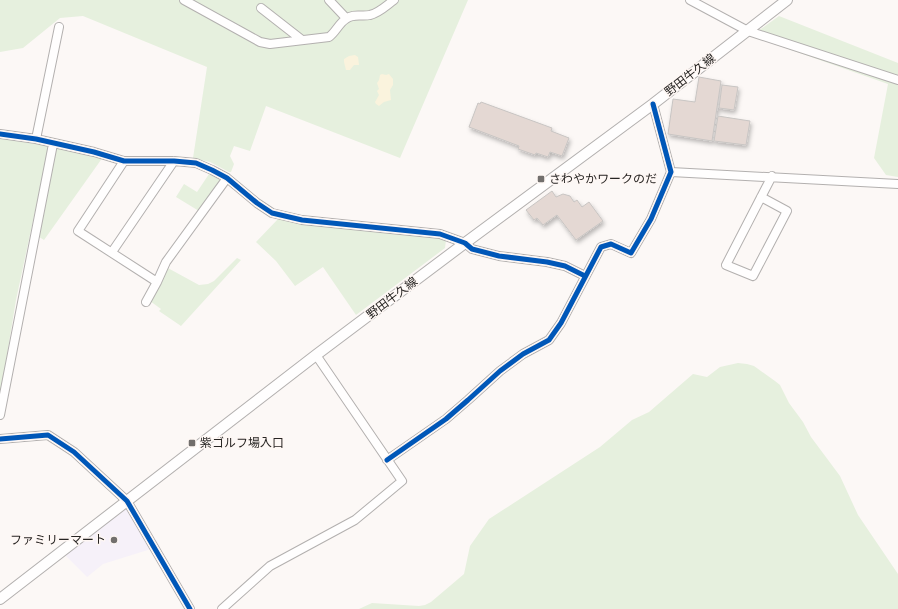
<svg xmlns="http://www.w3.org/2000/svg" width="898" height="609" font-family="'DM Sans','Noto Sans JP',sans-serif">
  <defs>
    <filter id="shadow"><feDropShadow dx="1.5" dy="3" stdDeviation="2" flood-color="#0004"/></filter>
  </defs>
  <rect width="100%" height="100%" fill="#fcf8f6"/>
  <path fill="#f6f1f9" d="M126,508L151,549L103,564L87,577L65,555Z"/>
  <path fill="#e6f0de" d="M0,0H468L400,158L266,106L250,151L234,146L230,156L234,164L231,172H229L210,162L193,158L207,67L83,16L60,18L23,48L0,52Z
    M779,16L898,63V177L886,175L874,158L888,84L751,36Z
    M0,138L49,146L16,300L0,398Z
    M54,147L103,157L44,240L36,235Z
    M209,174L219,179L220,182L199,211L176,197L184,184L197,192Z
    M278,219L436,236L446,240L445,248L356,315L323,267L295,286L276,261L256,242Z
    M237,258L241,260L181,326L159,311L161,309L150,301L166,267L199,285L208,284L214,281Z
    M738,363L747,364L754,366L775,381L780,385L789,403L803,422L811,437L840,476L858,515L898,574V609H359L372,603L419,606L425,605L431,602L464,574L470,546L489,519L600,447L632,420L649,412L693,374L707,377L720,367Z"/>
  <path fill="#faf3dd" d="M355,55L358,57L359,65H354L350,70H346L344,62V59L349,56Z
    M382,74L386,75L389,74L393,79V85L390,90L391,100L384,102L379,106L376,104L375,102L379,95L377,91L379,89L377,83L379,80L380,75Z"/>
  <path fill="#e4d8d3" stroke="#c8c5c3" filter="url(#shadow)" d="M699,77L721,81L712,141L668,134L673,99L695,102Z
    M722,85L738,87L734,110L719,108Z
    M481,102L552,128L551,131L569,138L562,156L550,152L548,157L536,153L535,155L518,149L519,146L469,127L478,103L480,104Z
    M718,116L750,121L746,145L714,141Z
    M552,191L556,197L563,194L570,196L574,202L577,200L582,207L589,202L603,221L576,240L557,215L543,225L537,218L534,220L526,210Z"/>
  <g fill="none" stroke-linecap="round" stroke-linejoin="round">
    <defs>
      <path id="minor" d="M184,0L260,42L270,44L329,37C336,32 339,23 346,19C353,13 362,17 370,15C379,13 387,5 394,0
        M329,0L346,18
        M690,0L748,31L898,80
        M261,8L302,40
        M0,134L36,139L94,152L124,161H174L196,163L212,170L227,178L257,203L272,213L302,220L440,234L465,243L472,249L499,256L547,262L565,266L585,276
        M36,139L59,27
        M124,161L78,231L157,282
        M671,172L898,184
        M761,197L787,211L753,276L726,265L772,176
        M112,252L174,161
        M146,302L157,282L166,262L227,178
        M0,415L53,144
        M0,439L48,435L74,452L127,501L190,609
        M387,460L446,419L468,400L500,371L523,354L549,340L561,323L601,247L611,244L631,253L651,219L671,172L653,104
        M222,609L270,566L355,520L402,481L316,355"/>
      <path id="major" d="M0,599L316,355L465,243L653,104L787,0"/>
    </defs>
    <use href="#minor" stroke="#b3b0af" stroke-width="10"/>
    <use href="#major" stroke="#b3b0af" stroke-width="12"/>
    <use href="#minor" stroke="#fffefe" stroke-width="8"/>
    <use href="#major" stroke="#fffefe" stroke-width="10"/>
    <defs>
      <path id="cycleway" d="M0,134L36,139L94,152L124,161H174L196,163L212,170L227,178L257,203L272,213L302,220L440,234L465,243L472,249L499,256L547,262L565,266L585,276
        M0,439L48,435L74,452L127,501L190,609
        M387,460L446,419L468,400L500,371L523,354L549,340L561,323L601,247L611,244L631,253L651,219L671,172L653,104"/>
    </defs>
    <use href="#cycleway" stroke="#fef7f4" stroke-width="8"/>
    <use href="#cycleway" stroke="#0057b8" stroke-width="5"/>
  </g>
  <g fill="#726f6d" stroke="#fef7f4" stroke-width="1.5">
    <rect x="537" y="175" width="8" height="8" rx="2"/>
    <rect x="188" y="439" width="8" height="8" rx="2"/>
    <circle cx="114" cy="540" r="4"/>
  </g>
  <g text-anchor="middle" stroke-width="3" stroke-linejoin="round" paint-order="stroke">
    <g font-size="12" fill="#272523" stroke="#fef7f4">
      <text transform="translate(690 75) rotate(-38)" y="4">野田牛久線</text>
      <text transform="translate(392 298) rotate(-37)" y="4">野田牛久線</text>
    </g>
    <g font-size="12" fill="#272523" stroke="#fef7f4" text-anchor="start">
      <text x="549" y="183">さわやかワークのだ</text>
      <text x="200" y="447">紫ゴルフ場入口</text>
      <text x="106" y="544" text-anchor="end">ファミリーマート</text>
    </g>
  </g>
</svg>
